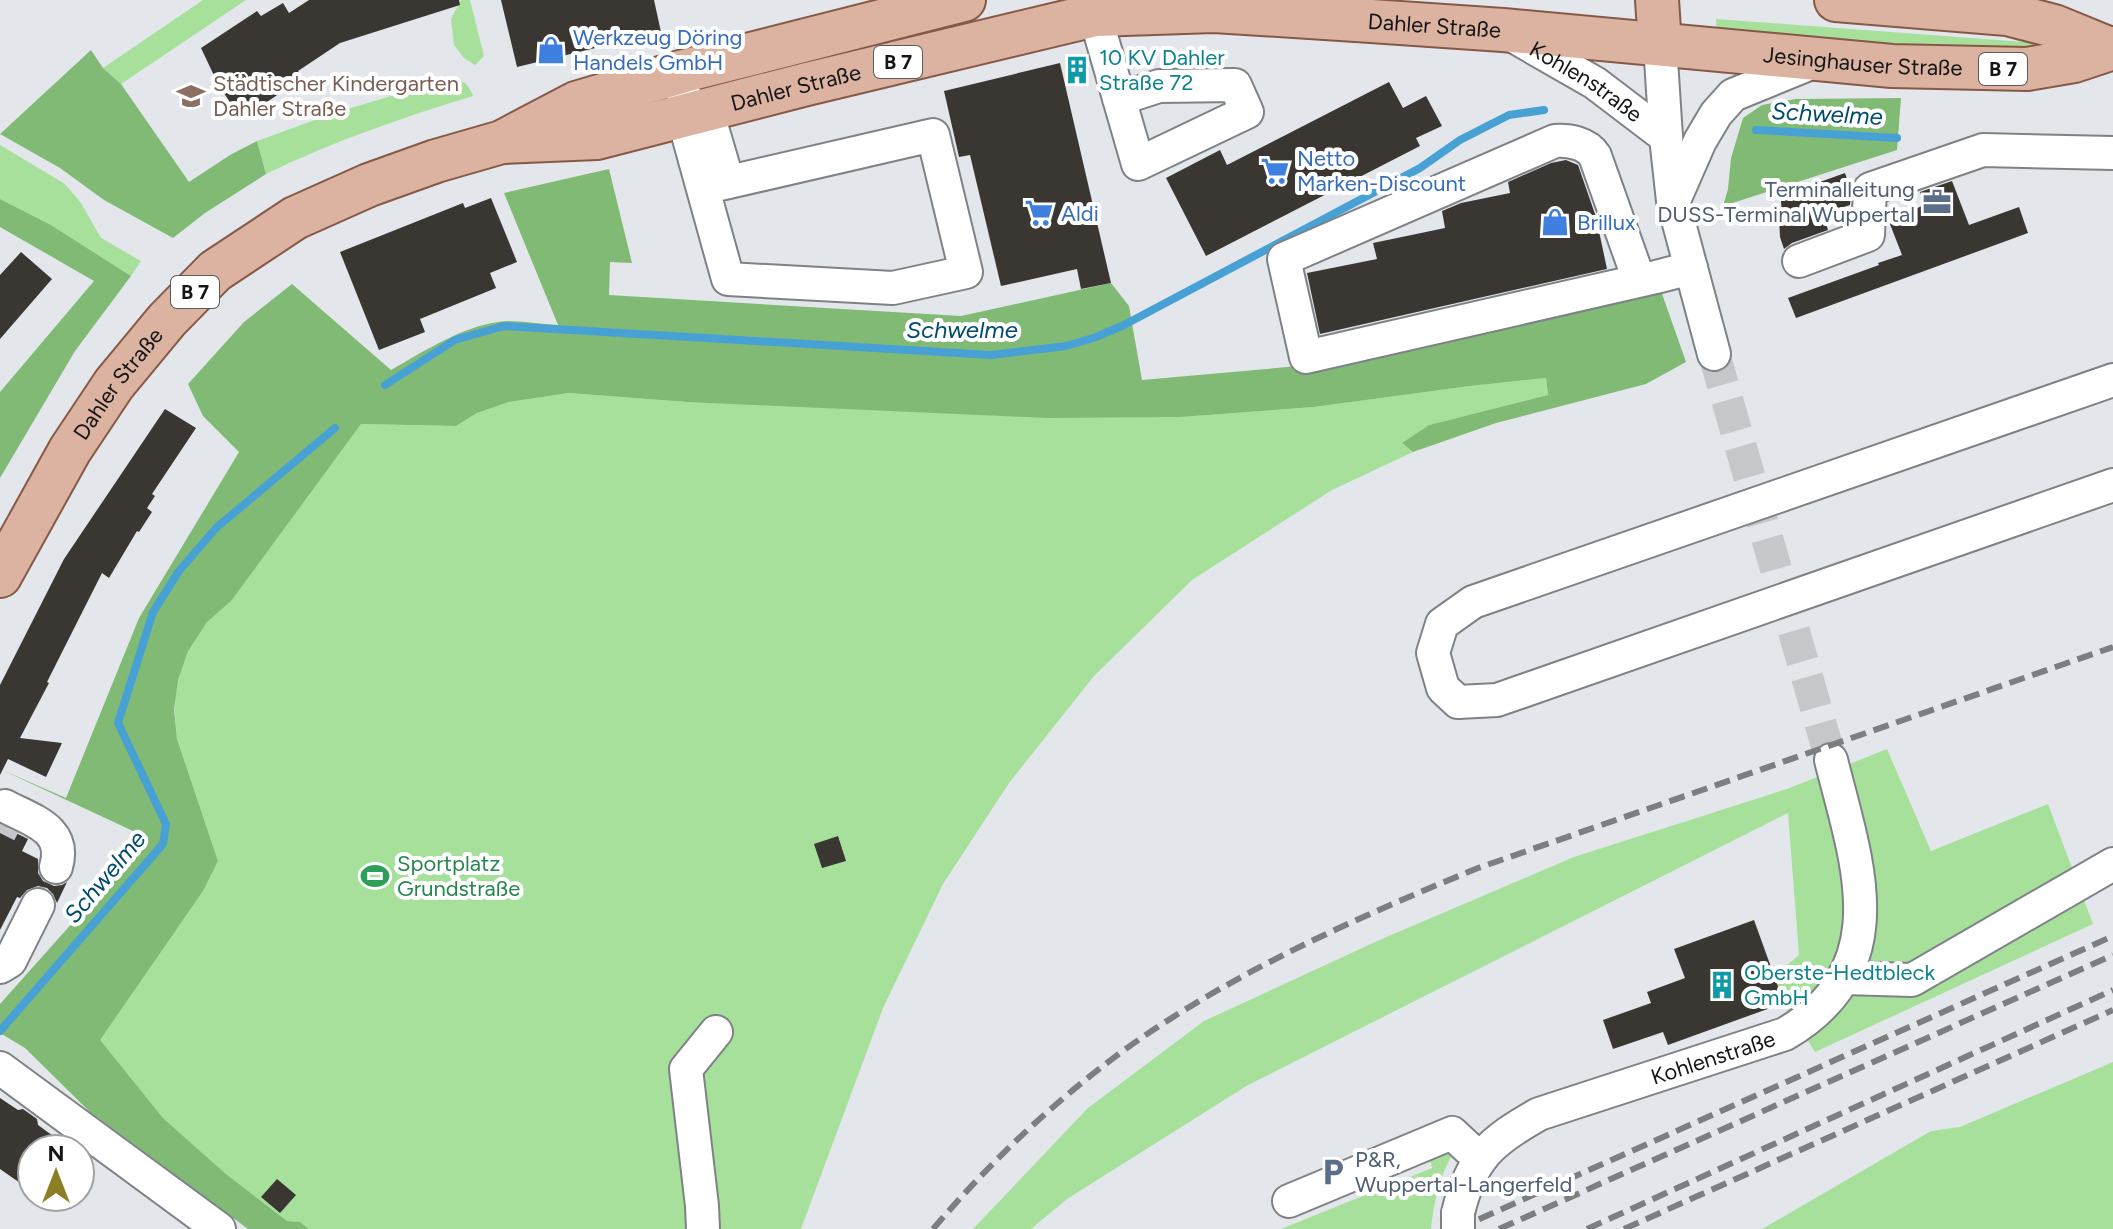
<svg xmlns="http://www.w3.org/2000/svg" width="2113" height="1229" font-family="Figtree,sans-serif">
  <rect width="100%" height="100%" fill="#e3e7eb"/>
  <path fill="#a7e09b" d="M203,0H246L121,84L103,68Z
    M461,0H470L484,56L475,65L464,58L454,45L451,19Z
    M1716,19L2078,46L2004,54L1717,37Z
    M451,78C463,80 469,84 473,96C401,118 334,141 266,174L257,141L331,114Z
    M0,145L65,184L81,203L101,238L141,261L131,276L51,225L0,199Z
    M1546,378L1548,395L1429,425L1402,443L1413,452L1332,490L1192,580L1094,676L1009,783L943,884L883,1008L801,1229H309L299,1222L287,1221L226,1174L163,1118L99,1040L203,891L218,861L177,739L173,690L195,630L294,513L361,424L456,426L477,413L509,402L569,393L687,402L1181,417L1314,407L1470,386Z
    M1887,749L1931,851L2048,804L2093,924L1815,1052L1784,1003L1774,976L1799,955L1788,813L1248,1085L1067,1199L1031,1229H973L1088,1108L1204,1021L1384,938L1574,857L1787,789Z
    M2113,1062V1229H1762L1931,1131L1960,1127Z
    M1458,1145C1440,1173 1435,1196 1431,1229H1281L1432,1168L1428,1151Z"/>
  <path fill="#81ba75" d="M91,50L103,68L121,84L189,182L230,155L257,141L266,174L205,213L173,238L104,200L60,168L0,134Z
    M1901,98L1897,150L1723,206L1728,189L1731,158L1743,118L1762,105L1796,99Z
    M609,169L632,263L610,262L609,295L961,316L1111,283L1129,306L1142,380L1321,364L1660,288L1686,362L1646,384L1496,423L1413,452L1402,443L1429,425L1548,395L1546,378L1470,386L1314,407L1181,417L1048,418L687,402L569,393L509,402L477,413L456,426L361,424L231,601L207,622L188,651L178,680L174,709L177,739L218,861L203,891L100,1040L163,1118L226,1174L287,1221L300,1222L309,1229H248L90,1112L25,1048L0,1033V1004L148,838L0,769L66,798L139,618L239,452L203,416L188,384L244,322L292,284L391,370C425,351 467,323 507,321C523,321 541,324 558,325L504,193Z
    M0,199L51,225L131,276L75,351L0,478V392L94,281L0,227Z"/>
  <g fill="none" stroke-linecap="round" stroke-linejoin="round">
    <path stroke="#48a1d5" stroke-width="8" d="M1756,130L1897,138
      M385,385L455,340L504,326L991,355L1066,346L1096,337L1124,325L1420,168L1460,140L1509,115L1544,110
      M0,1031L163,844L166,824L118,723L153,612L179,571L216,528L335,428"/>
  </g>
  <path fill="#3a3733" d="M309,0H459L460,5L340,43L298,71L303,78L241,119L218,84L201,48L257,11L261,16L283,3L289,13Z
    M501,0H654L661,32L517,67Z
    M1060,63L1111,283L1081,289L1077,269L1001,286L970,155L959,157L944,91Z
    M1389,82L1403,108L1426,96L1442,126L1416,138L1420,146L1206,256L1166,178L1220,150L1227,165Z
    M1566,160L1578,165L1596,217L1607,269L1320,334L1307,273L1377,259L1373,243L1445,228L1442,211L1461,203L1510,193L1508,182L1551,163Z
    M1845,173L1851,191L1850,205L1823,214L1828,230L1792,243L1784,249L1780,237L1779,217L1782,215L1781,201L1808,192L1806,187Z
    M1952,181L1969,225L2019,207L2028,233L1796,318L1788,298L1879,265L1878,263L1902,255L1888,219L1925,205L1920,192Z
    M491,198L517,262L490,273L496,288L420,319L425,332L379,350L340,252L463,203L465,208Z
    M21,252L52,279L0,339V275Z
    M165,409L196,428L152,494L155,496L147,508L152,512L139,532L137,531L109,578L102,573L47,682L49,683L20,738L62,743L46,777L8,759L0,775V685L64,559Z
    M0,825L28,839L22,851L38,859V873L43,881L54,886L62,885L67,882L57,903L53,894L47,888L38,886L27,890L20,898L17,897L0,930Z
    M838,836L846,861L822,868L814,844Z
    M1754,920L1784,1003L1668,1045L1663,1032L1613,1049L1603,1020L1651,1003L1647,992L1685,978L1674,949Z
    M0,1098L18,1110L23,1109L37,1119L38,1125L71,1149H32V1174L23,1185L0,1169Z
    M277,1179L296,1195L280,1213L261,1197Z"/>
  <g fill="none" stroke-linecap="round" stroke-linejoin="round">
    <path stroke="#c4c8cb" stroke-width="32" stroke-dasharray="32 16" stroke-linecap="butt" d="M1714,354L1831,760
      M0,833L4,825"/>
    <defs>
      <g id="minor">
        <path d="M1095,15L1138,164L1247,112L1235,85L1159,86L1119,99"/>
        <path id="s1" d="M1508,33L1595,83L1666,137"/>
        <path d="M1660,44L1666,137L1673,201L1714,354"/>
        <path d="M684,71L683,117L728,279L893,288L966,272L933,135L703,188"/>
        <path d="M707,111L728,182"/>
        <path d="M1675,198L1700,141L1716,114L1733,95L1816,61"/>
        <path d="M1799,261L1868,235L1870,189L1983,150L2113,153"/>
        <path d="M1639,280L1595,156C1587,143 1569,140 1555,141L1284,259L1306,357L1656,277L1691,268"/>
        <path d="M2113,380L1473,602L1442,624L1433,653L1443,688L1458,702L1497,700L2113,485"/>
        <path d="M5,806C33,821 67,829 56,867"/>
        <path d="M0,967L10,961L38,905"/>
        <path d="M1844,978L1912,980L2113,864"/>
        <path d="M0,1068L219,1229"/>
        <path d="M1289,1201L1452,1133L1468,1148L1482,1157"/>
        <path id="s2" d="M1458,1213C1471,1158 1491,1141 1539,1114L1785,1034C1898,968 1857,863 1831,760"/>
        <path d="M703,1229L702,1206L686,1069L716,1032"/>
      </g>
      <g id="major">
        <path d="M1657,0L1660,44"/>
        <path d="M1836,0L2007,14L2054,26L2110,49"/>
        <path id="s3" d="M502,142L597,138L807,84L1095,15L1214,11L1371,21L1503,30L1892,66L2027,69L2074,61L2113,48"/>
        <path id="s4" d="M0,576L70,450L114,384L167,320L215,271L295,218L369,185L436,161L502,142L576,103L684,71L964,0"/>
      </g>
    </defs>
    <use href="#minor" stroke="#7e8286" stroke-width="36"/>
    <use href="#major" stroke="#865947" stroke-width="46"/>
    <use href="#minor" stroke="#fff" stroke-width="32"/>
    <use href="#major" stroke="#dcb2a1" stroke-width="42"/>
    <path stroke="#7c7f82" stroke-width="6" stroke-dasharray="16 8" stroke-linecap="butt" d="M933,1229C997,1154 1071,1085 1153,1030C1254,963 1366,914 1478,868L2113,647
      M1457,1229L2113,936
      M1499,1229L2113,955
      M1587,1229L2113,990
      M1624,1229L2113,1010"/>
    <defs>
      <path id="minor-bridge" d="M1458,1213V1229"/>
    </defs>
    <use href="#minor-bridge" stroke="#7e8286" stroke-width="36" stroke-linecap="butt"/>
    <use href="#minor-bridge" stroke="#fff" stroke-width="32"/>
  </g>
  <defs>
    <symbol id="shop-bare" viewBox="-9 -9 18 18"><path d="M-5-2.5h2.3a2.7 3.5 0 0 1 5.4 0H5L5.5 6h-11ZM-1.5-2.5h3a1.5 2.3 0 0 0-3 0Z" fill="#3f7fe0" stroke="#fff" stroke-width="2.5" paint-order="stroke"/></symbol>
    <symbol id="building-bare" viewBox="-9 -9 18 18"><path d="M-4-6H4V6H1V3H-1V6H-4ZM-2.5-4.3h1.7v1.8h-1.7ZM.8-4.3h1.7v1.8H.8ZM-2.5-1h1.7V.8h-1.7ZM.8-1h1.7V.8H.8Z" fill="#0f9aa8" stroke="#fff" stroke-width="2.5" paint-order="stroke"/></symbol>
    <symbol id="school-bare" viewBox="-9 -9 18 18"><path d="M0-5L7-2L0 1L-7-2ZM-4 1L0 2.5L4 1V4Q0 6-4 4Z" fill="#8d6e63" stroke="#fff" stroke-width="2.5" paint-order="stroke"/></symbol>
    <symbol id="supermarket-bare" viewBox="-9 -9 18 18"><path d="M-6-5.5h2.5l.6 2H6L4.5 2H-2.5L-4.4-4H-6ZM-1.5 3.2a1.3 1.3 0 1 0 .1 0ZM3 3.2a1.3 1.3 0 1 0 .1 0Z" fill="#3f7fe0" stroke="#fff" stroke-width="2.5" paint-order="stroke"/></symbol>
    <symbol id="office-bare" viewBox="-9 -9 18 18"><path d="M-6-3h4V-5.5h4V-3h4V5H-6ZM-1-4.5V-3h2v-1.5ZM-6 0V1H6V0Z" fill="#5c6f8a" stroke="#fff" stroke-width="2.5" paint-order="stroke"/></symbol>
    <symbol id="stadium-bare" viewBox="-9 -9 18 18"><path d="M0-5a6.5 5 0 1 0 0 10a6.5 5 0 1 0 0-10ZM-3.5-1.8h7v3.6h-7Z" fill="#2e9e5b" stroke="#fff" stroke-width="2.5" paint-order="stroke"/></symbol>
    <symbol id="parking-bare" viewBox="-9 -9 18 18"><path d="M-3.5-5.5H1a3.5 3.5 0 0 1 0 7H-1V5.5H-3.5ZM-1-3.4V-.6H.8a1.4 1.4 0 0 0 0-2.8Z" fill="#5c6f8a" stroke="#fff" stroke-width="2.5" paint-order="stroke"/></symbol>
  </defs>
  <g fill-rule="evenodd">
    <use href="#shop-bare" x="531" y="30" width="40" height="40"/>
    <use href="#building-bare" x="1057" y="50" width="40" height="40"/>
    <use href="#school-bare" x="171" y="76" width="40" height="40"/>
    <use href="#supermarket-bare" x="1255" y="151" width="40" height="40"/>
    <use href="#office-bare" x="1917" y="182" width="40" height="40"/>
    <use href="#supermarket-bare" x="1019" y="193" width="40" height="40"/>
    <use href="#shop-bare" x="1535" y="202" width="40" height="40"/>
    <use href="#stadium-bare" x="355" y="856" width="40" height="40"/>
    <use href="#building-bare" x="1702" y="965" width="40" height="40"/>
    <use href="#parking-bare" x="1313" y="1152" width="40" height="40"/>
  </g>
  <g text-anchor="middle" stroke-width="8" stroke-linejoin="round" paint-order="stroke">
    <g fill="#fff" stroke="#5a5b5c" stroke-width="2">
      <rect x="874" y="46" width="48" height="32" rx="6"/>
      <rect x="1979" y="53" width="48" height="32" rx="6"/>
      <rect x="171" y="276" width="48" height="32" rx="6"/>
    </g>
    <g font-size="20" font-weight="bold" fill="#131516">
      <text x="898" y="69">B 7</text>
      <text x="2003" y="76">B 7</text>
      <text x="195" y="299">B 7</text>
    </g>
    <g font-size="22" fill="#131516" stroke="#fff">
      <text dy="8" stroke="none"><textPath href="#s3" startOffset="948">Dahler Straße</textPath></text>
      <text dy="8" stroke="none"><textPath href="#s3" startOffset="1378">Jesinghauser Straße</textPath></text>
      <text dy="8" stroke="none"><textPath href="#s1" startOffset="92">Kohlenstraße</textPath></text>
      <text dy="8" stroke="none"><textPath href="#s3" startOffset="300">Dahler Straße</textPath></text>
      <text dy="8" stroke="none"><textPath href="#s4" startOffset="226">Dahler Straße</textPath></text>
      <text dy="8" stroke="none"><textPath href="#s2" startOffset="316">Kohlenstraße</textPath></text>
    </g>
    <g font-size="22" fill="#366cbe" stroke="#fff" text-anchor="start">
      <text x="573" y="45">Werkzeug Döring<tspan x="573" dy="25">Handels GmbH</tspan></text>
      <text x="1297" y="166">Netto<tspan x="1297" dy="25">Marken-Discount</tspan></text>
      <text x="1061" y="221">Aldi</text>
      <text x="1577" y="230">Brillux</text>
    </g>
    <g font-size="22" fill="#0d838f" stroke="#fff" text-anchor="start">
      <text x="1099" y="65">10 KV Dahler<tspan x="1099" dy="25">Straße 72</tspan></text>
      <text x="1744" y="980">Oberste-Hedtbleck<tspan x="1744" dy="25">GmbH</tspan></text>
    </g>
    <g font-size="22" fill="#785e54" stroke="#fff" text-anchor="start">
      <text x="213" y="91">Städtischer Kindergarten<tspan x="213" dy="25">Dahler Straße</tspan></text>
    </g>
    <g font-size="22" fill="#4e5e75" stroke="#fff" text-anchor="end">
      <text x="1915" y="197">Terminalleitung<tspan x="1915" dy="25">DUSS-Terminal Wuppertal</tspan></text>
      <text x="1355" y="1167" text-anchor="start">P&amp;R,<tspan x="1355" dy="25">Wuppertal-Langerfeld</tspan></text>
    </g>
    <g font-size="22" fill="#27864d" stroke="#fff" text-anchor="start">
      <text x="397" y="871">Sportplatz<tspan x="397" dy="25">Grundstraße</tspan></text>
    </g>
    <g font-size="24" font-style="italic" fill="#004b6e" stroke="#fff">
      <text transform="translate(1827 114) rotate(3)" y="8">Schwelme</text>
      <text x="962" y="338">Schwelme</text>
      <text transform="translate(105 877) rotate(-50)" y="8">Schwelme</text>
    </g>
  </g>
  <g transform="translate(56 1173)"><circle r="38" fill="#ffffff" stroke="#a1a1a2" stroke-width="2"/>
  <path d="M0-6L14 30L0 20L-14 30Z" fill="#8b7e25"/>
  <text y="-12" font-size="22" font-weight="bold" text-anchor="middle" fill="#131516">N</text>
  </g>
</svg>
